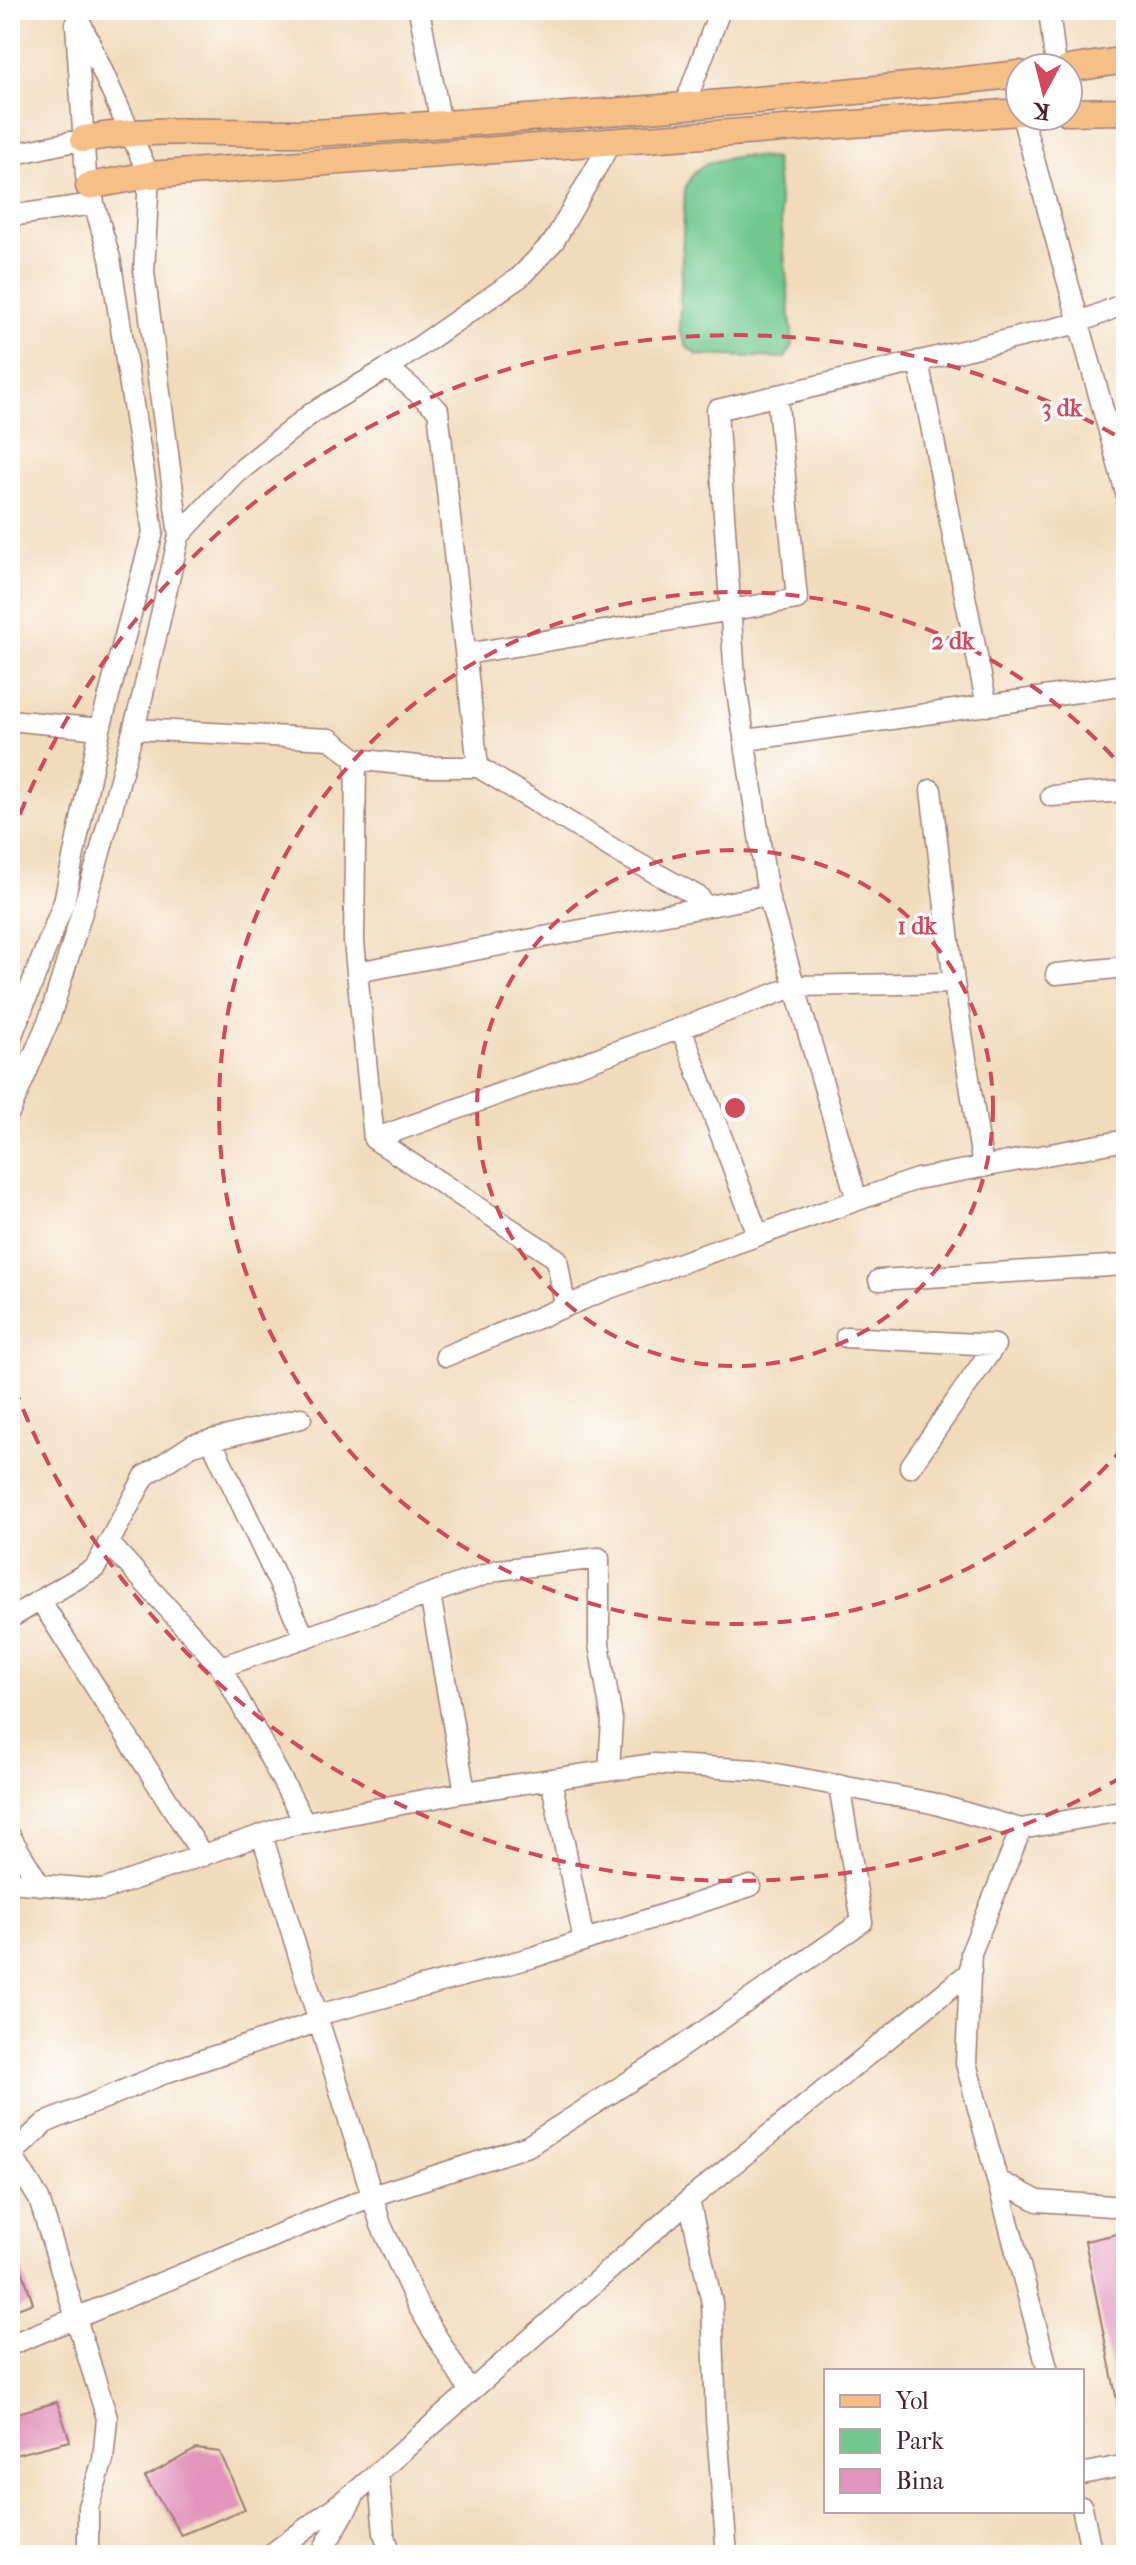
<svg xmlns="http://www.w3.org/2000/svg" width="1136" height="2565" font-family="'IM FELL French Canon',serif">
  <rect width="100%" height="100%" fill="#fff"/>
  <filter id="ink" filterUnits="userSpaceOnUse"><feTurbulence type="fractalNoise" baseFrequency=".0125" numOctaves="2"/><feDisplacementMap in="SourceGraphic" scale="16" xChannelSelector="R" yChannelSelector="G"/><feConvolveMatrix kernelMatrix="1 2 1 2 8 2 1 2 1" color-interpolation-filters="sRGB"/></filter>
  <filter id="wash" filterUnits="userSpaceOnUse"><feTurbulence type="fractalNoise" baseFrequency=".006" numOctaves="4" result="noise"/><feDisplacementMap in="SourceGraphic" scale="32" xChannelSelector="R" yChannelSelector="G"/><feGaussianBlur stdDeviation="1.8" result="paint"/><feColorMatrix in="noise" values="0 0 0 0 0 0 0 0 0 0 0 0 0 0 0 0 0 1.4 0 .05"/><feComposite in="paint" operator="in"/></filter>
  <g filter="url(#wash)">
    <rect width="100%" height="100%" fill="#f1dbbc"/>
    <path fill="#70c88e" stroke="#5d745c" stroke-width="2" d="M742,156L775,159L793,345L785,358L698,355L687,347L679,331L685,189C696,161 714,161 742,156Z"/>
    <g id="blocks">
      <path fill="#e294bc" d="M1126,2232V2405L1118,2406L1085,2241Z
        M10,2242H13L33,2303L10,2312Z
        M57,2402L70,2441L10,2456V2415Z
        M196,2449L220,2452L245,2509L181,2535L145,2477Z"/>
    </g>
  </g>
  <g filter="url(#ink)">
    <use href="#blocks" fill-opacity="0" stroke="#9e7d74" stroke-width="2"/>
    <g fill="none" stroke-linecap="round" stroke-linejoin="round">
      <defs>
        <path id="minor" d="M419,10L441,124
          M1049,10L1056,68
          M684,107L720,10
          M1022,116L1126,493
          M10,155L84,139
          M10,216L93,204
          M918,361L987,706
          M388,368L438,410L478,767L623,855L699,897L705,907
          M179,536L236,474L312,413L388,368L520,277L554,241L611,142
          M466,654L797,599L777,395
          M10,720L100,729
          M134,729L330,739L356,759L354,942L374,1139L557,1259L565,1306
          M747,740L1126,685
          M356,759L426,767H478
          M931,790L954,983L983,1167
          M1051,796L1126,791
          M357,972L768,895
          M1056,974L1126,967
          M10,1040L64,902L100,729L153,532L110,258L86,176L76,24
          M10,1111L50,1017L99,856L142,698L179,536L144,272L149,175L75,10
          M374,1139L681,1028
          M857,1200L768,895L735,678L717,410L1078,323L1126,303
          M758,1235L681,1028L796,986L954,983
          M879,1280L1126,1265
          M846,1337L995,1345L910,1467
          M446,1356L610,1288L917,1179L1126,1140
          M211,1440L305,1638
          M109,1543L221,1667L305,1823
          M430,1594L465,1792
          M40,1600L203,1856
          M10,1618L95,1568L145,1476L192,1445L301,1418
          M221,1667L498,1570L599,1558V1644L612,1720L609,1770
          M551,1779L584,1941
          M1021,1829L971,1953L966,2063L1048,2371
          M262,1835L381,2225L418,2306L470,2392
          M10,1836L40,1885
          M10,1882L103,1890L287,1826L465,1792L654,1764L755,1770L932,1803L1021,1829L1126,1810
          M318,2015L534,1957L750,1886
          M10,2152L39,2199L107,2418L103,2460L88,2507V2555
          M13,2153L45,2123L170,2071L320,2021
          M997,2180L1038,2201L1126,2207
          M689,2200L712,2303L716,2418L727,2555
          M10,2345L372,2196L528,2146L655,2065L862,1922L839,1785
          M378,2472L384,2533L391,2555
          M1082,2474L1126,2465
          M1082,2507L1092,2555
          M270,2555L359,2489L689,2200L971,1971
          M320,2555L354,2496"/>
        <path id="major" d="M1068,69L1126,60
          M1068,112L1126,111
          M84,139C166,124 248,137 331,132C561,116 791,100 1020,74
          M89,186L149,175L1020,112"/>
      </defs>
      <use href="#minor" stroke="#9e7d74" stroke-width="23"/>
      <use href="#major" stroke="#9e7d74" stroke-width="29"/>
      <use href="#minor" stroke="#fff" stroke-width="20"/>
      <use href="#major" stroke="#f5bf86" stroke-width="26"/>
    </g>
  </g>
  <g fill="none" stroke="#d1495b" stroke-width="4" stroke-dasharray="14 10">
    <circle cx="735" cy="1108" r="258"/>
    <path d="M1124 1447A516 516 0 1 1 1124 769"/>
    <path d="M1122 1777A773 773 0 0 1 11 1379M11 837A773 773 0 0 1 1122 439"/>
  </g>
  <circle cx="735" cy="1108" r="12" fill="#d1495b" stroke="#fff" stroke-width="4"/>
  <g font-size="24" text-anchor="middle" font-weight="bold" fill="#d1495b" stroke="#fff" stroke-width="6" stroke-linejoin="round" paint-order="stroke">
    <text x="1062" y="416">3 dk</text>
    <text x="953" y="649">2 dk</text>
    <text x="917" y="934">1 dk</text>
  </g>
  <rect width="1136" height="2565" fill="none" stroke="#fff" stroke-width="40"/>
  <rect x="824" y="2369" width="260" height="144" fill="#ffffff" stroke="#b7a5aa" stroke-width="2"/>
  <rect x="840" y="2395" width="40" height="12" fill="#f5bf86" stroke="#b7a5aa" stroke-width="2"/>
  <text x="896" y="2409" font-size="24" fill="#4a1f2b">Yol</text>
  <rect x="840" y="2429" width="40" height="24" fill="#70c88e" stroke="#b7a5aa" stroke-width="2"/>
  <text x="896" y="2449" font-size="24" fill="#4a1f2b">Park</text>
  <rect x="840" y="2469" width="40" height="24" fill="#e294bc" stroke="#b7a5aa" stroke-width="2"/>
  <text x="896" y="2489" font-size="24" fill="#4a1f2b">Bina</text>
  <g transform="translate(1044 92) rotate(187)"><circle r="38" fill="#ffffff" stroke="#b7a5aa" stroke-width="2"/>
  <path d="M0-6L14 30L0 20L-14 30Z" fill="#d1495b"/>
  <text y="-12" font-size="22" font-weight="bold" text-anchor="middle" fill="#4a1f2b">K</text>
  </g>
</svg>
